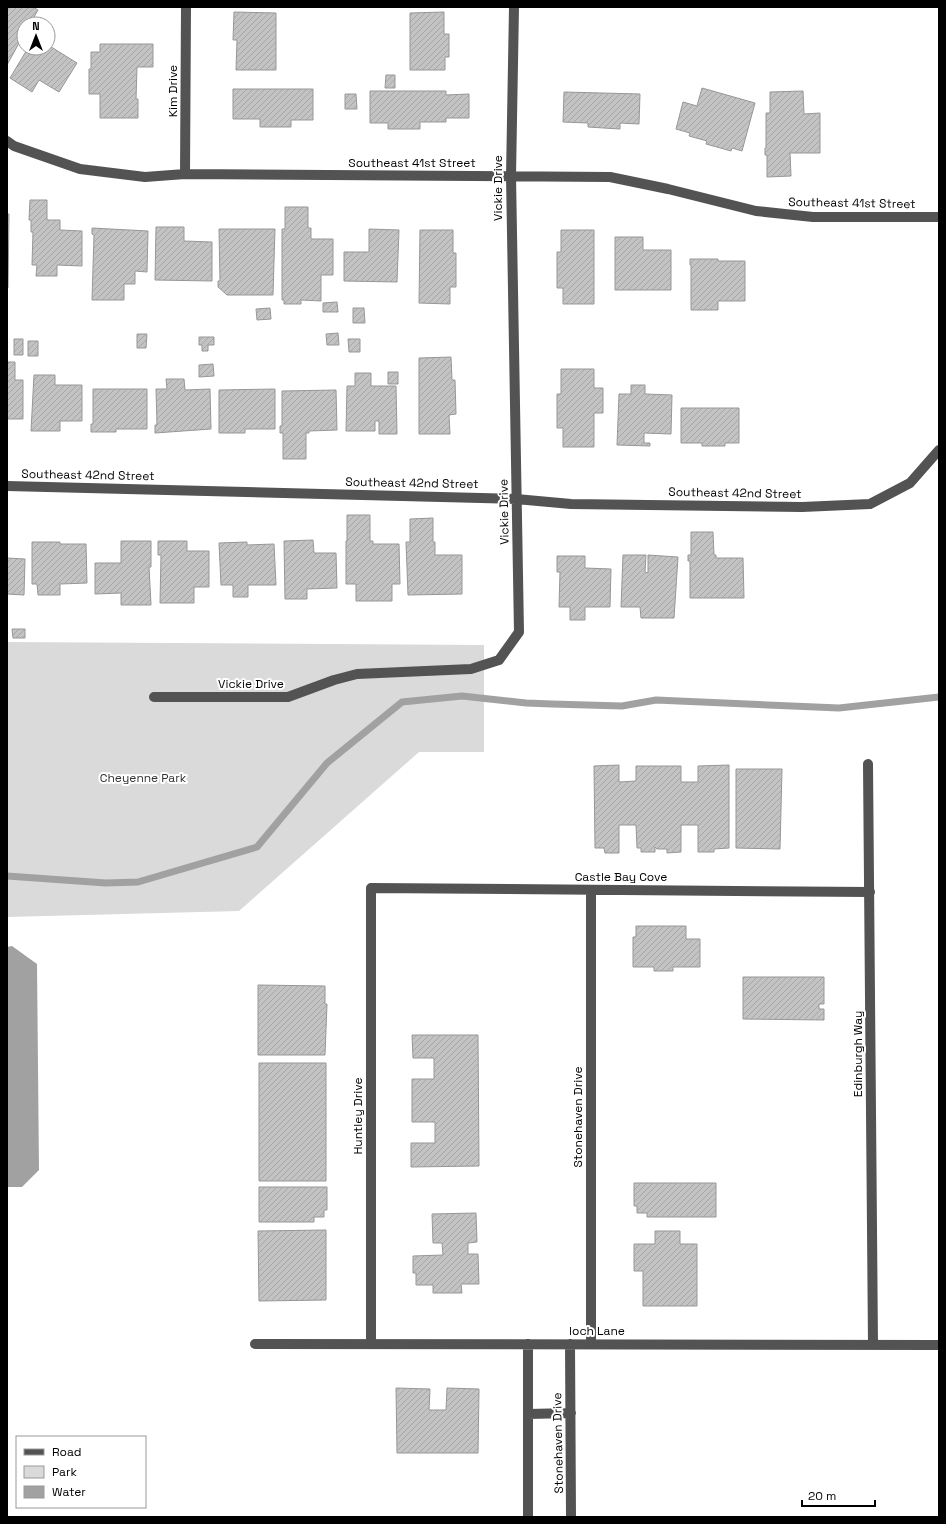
<svg xmlns="http://www.w3.org/2000/svg" width="946" height="1524" font-family="'Space Grotesk',sans-serif">
  <defs>
    <pattern id="building-hatch" width="6" height="6" patternUnits="userSpaceOnUse"><rect width="6" height="6" fill="#c3c3c3"/><path d="M-1 1l2-2M0 6l6-6M5 7l2-2" fill="none" stroke="#a6a6a6"/></pattern>
  </defs>
  <rect width="100%" height="100%" fill="#fff"/>
  <path fill="#dadada" d="M7,642L484,645V752H419L239,911L7,917Z"/>
  <path fill="#a1a1a1" d="M12,946L37,964L39,1170L22,1187H7V947Z"/>
  <g fill="none" stroke-linecap="round" stroke-linejoin="round">
    <path stroke="#a1a1a1" stroke-width="7" d="M7,876L106,883L138,882L257,847L327,763L402,702L462,696L526,703L552,704L622,706L656,700L839,708L939,697"/>
  </g>
  <path fill="url(#building-hatch)" stroke="#979797" d="M7,7H33L38,10L30,24H24V34L7,65Z
    M234,12L276,13V70H236L237,40H233Z
    M444,12V34H449V57H445V70H410V13Z
    M100,44H153V67H137L136,99H138V118H100V94H89V69H91V52H100Z
    M48,45L77,63L59,92L39,80L32,92L10,78L28,48H48Z
    M386,75H395V88H385Z
    M702,88L755,103L742,151L732,148L731,151L706,144L707,141L689,136L690,133L676,129L683,102L697,106Z
    M233,89H313V120H291V127H260V119H233Z
    M370,91H446V95L469,94V118H446V122H420V129H388V123H370Z
    M803,91L804,114L820,113V153H790L791,176L767,177V155H765V148H766V113H770V92Z
    M564,92L640,94L639,124L620,123V129L588,127V123L563,122Z
    M345,94H356L357,109H345Z
    M30,200H47V220H60V230L82,231V266L57,265V276H36L37,265H32L33,232H31V220H29Z
    M285,207H308V228H311V239H333V275H321V301L301,300V304H284V300H282V229H285Z
    M7,214H9L8,288H7Z
    M156,227H184V241L212,242V281L155,280Z
    M92,228L148,231L147,272L135,271V284H124V300H92L94,235L92,234Z
    M219,229H275L273,295H227L218,287V281H220Z
    M369,229L399,230L397,282L344,281V252H369Z
    M420,230H453V253H456V287H450V304L419,303Z
    M561,230H594V304H563V288H557V252H561Z
    M615,237H643V250H671V290H615Z
    M690,259H718V261H745V301H718V310H691V265H690Z
    M337,302L338,312H323V303Z
    M270,308L271,319L257,320L256,309Z
    M353,308H364L365,323H353Z
    M338,333L339,345H327L326,334Z
    M137,334H147L146,348H137Z
    M199,337H214V345H208V351H202V345H199Z
    M14,339H23V355H14Z
    M348,339H360V352H349Z
    M28,341H38V356H28Z
    M451,357L452,380H455L456,414L449,415L450,434H419V358Z
    M7,362H15V380H23V419H7Z
    M213,364L214,376L199,377V365Z
    M561,369H594V388H603V413H594V447H563V428H557V394H561Z
    M388,372H398V384H388Z
    M355,373H371V386H396L397,434H379V421H375V431H346L347,386H355Z
    M34,375H55V385H82V421H60V431H31Z
    M166,379H184L185,390L210,389L211,429L155,433V425H157L156,389H167Z
    M631,385H645V394L672,395L671,434L644,433V443H650V446L617,445L619,394H631Z
    M93,389H147V429H116V432H91V424H93Z
    M275,389V429H245V433H219V390Z
    M336,390L337,430L309,431V433H306V459H283V433H280V426H282V391Z
    M681,408H739V443H725V446H702V443H681Z
    M347,515H370V541H373V544H399L400,584H392V601H356V584H346V541H347Z
    M433,518V542H435V555H462V594L408,595L406,542H410V519Z
    M691,532H713L714,555H716V558H743L744,598H690V561H688V555H691Z
    M313,540L314,553H336L337,588L307,589V599H285L284,541Z
    M121,541H151V567H149L151,605H121V593L95,594V563H121Z
    M158,541H187V551H209V587H194V603H160L161,555H158Z
    M32,542H60V544H86L87,583L60,584V595H38L37,584H32Z
    M247,542V545L274,544L276,585H248V597H233V585H221L219,543Z
    M623,555H646L645,572L648,573V555L678,557L674,618H641L640,607H621Z
    M557,556H585V568L611,569L610,607H585V620H570V607H559L560,572H557Z
    M7,558L25,559L24,595L7,594Z
    M12,629H25V638H13Z
    M619,765V782L636,781V766H681V782H698V766L729,765V848L714,849V852H698V825H681V852L667,853V849H657L655,847V852H641V848H637L636,825H619V853H605L604,848H595L594,766Z
    M736,769H782L780,849L736,848Z
    M636,926H686V939H700V967H673V971H654V967H633V937H636Z
    M743,977H824V1004H819V1009H824V1020L743,1019Z
    M258,985L325,986V1004H327L325,1055H258Z
    M412,1035H478L479,1166L411,1167V1143H435V1122H412V1079H434V1058H413Z
    M259,1063H326V1181H259Z
    M634,1183H716V1217H647V1213H637V1206H634Z
    M259,1187H327V1210H324V1217H314V1222H259Z
    M476,1213L477,1242L468,1243V1254H478L479,1284H461L462,1293H433V1285H416V1273H413V1256L443,1255L442,1243H433L432,1214Z
    M326,1230V1300L259,1301L258,1231Z
    M655,1231H680V1244H697V1306H643V1271H634V1244H655Z
    M396,1388L430,1389L429,1410H446L447,1388L479,1389L478,1453H397Z"/>
  <g fill="none" stroke-linecap="round" stroke-linejoin="round">
    <path stroke="#535353" stroke-width="10" d="M7,141L14,146L80,169L145,177L185,174L610,177L668,189L756,211L813,217H939
      M185,174L186,7
      M7,486L516,499L571,504L802,507L870,504L910,483L939,450
      M154,697H288L334,680L357,674L471,669L499,660L519,632L511,176L514,7
      M868,764L873,1345
      M591,890V1344
      M255,1344L939,1345
      M371,1344V888L870,892
      M570,1344L571,1517
      M528,1414L571,1413
      M528,1517V1344"/>
  </g>
  <g text-anchor="middle" stroke-width="4" stroke-linejoin="round" paint-order="stroke">
    <g font-size="12" fill="#000" stroke="#fff">
      <text transform="translate(173 91) rotate(-90)" y="4">Kim Drive</text>
      <text x="412" y="167">Southeast 41st Street</text>
      <text transform="translate(498 188) rotate(-90)" y="4">Vickie Drive</text>
      <text transform="translate(852 203) rotate(1)" y="4">Southeast 41st Street</text>
      <text transform="translate(88 475) rotate(1)" y="4">Southeast 42nd Street</text>
      <text transform="translate(412 483) rotate(1)" y="4">Southeast 42nd Street</text>
      <text transform="translate(735 493) rotate(1)" y="4">Southeast 42nd Street</text>
      <text transform="translate(504 512) rotate(-91)" y="4">Vickie Drive</text>
      <text x="251" y="688">Vickie Drive</text>
      <text x="621" y="881">Castle Bay Cove</text>
      <text transform="translate(858 1054) rotate(-90)" y="4">Edinburgh Way</text>
      <text transform="translate(358 1116) rotate(-90)" y="4">Huntley Drive</text>
      <text transform="translate(578 1117) rotate(-90)" y="4">Stonehaven Drive</text>
      <text x="597" y="1335">loch Lane</text>
      <text transform="translate(558 1443) rotate(-91)" y="4">Stonehaven Drive</text>
    </g>
    <g font-size="12" fill="#313131" stroke="#fff">
      <text x="143" y="782">Cheyenne Park</text>
    </g>
  </g>
  <rect width="946" height="1524" fill="none" stroke="#000000" stroke-width="16"/>
  <rect x="16" y="1436" width="130" height="72" fill="#ffffff" stroke="#999999"/>
  <rect x="24" y="1449" width="20" height="6" fill="#535353" stroke="#999999"/>
  <text x="52" y="1456" font-size="12" fill="#000000">Road</text>
  <rect x="24" y="1466" width="20" height="12" fill="#dadada" stroke="#999999"/>
  <text x="52" y="1476" font-size="12" fill="#000000">Park</text>
  <rect x="24" y="1486" width="20" height="12" fill="#a1a1a1" stroke="#999999"/>
  <text x="52" y="1496" font-size="12" fill="#000000">Water</text>
  <g transform="translate(36 36)"><circle r="19" fill="#ffffff" stroke="#999999"/>
  <path d="M0-3L7 15L0 10L-7 15Z" fill="#000000"/>
  <text y="-6" font-size="11" font-weight="bold" text-anchor="middle" fill="#000000">N</text>
  </g>
  <path d="M802 1500v6h73v-6" fill="none" stroke="#000000" stroke-width="2"/>
  <text x="808" y="1500" font-size="12" fill="#000000" stroke="#ffffff" stroke-width="3" paint-order="stroke">20 m</text>
</svg>
